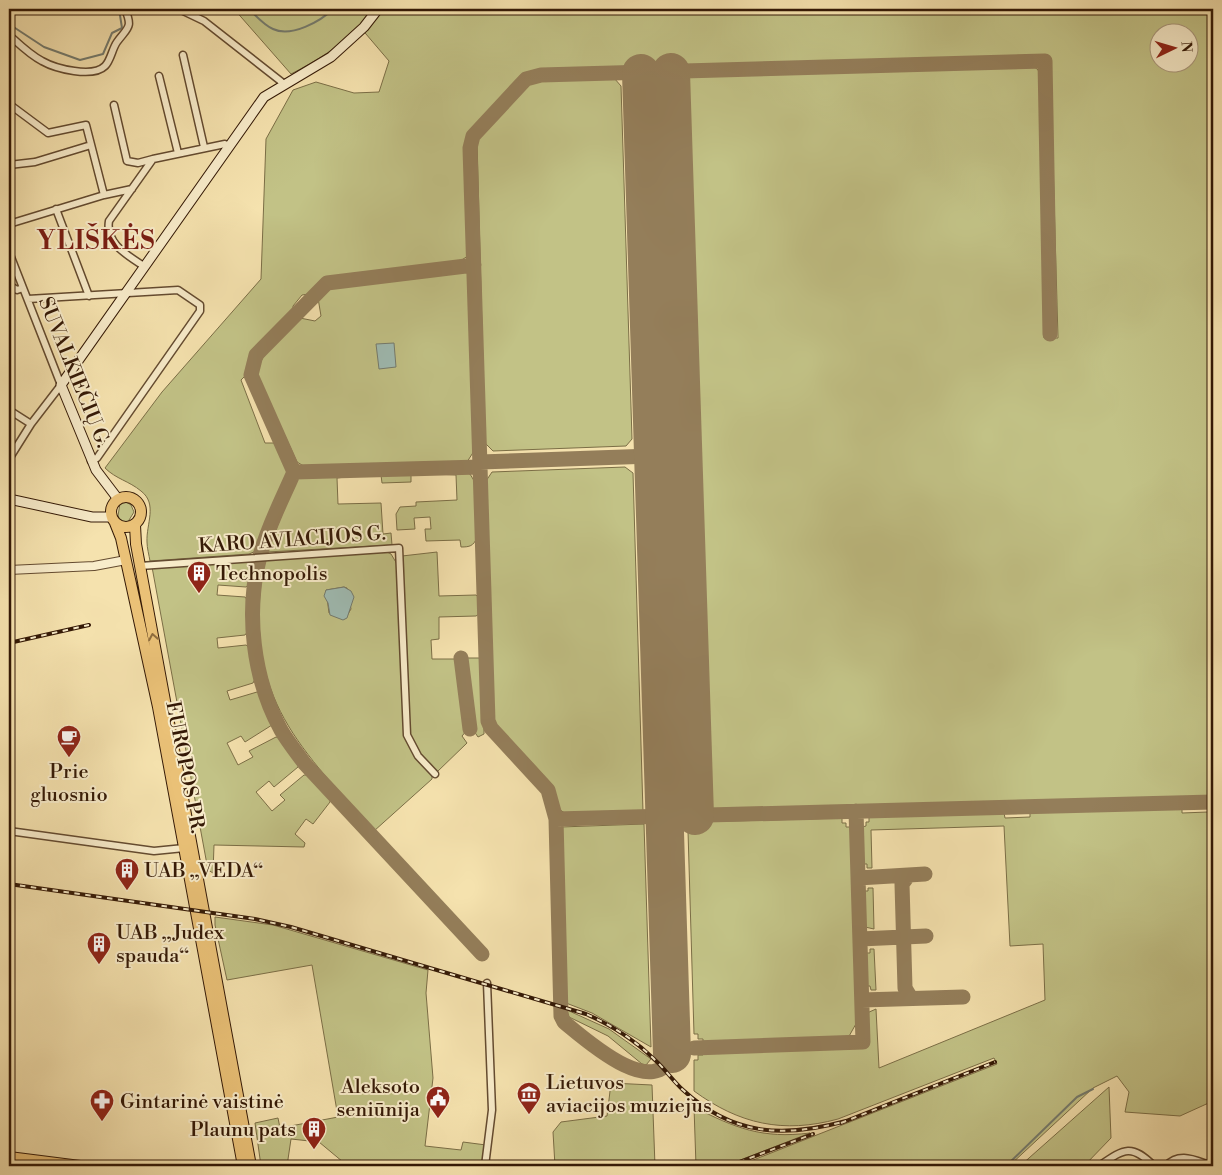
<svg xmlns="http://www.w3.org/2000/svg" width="1222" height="1175" font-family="'Libre Bodoni',serif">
  <rect width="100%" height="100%" fill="#f5e2ae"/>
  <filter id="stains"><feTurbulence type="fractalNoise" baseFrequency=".004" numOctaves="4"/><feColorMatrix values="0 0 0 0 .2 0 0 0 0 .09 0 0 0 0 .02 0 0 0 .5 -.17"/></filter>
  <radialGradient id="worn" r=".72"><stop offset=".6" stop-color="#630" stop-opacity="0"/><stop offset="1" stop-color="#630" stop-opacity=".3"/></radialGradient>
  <path fill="#c2c286" stroke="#7b6e46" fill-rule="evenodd" d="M234,9H269L272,13L288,9H1213V797L706,810L683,76L1020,65C1031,65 1040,66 1041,79L1044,338H1058L1050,57L539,70L531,72L519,78L467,136L468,256L460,261L331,277L309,294L302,295L293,306V311L252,355L247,374L241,380L265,443H277L288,471L256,551L249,554L150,561C149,555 147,548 147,542C146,524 158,504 141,491C129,481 116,479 105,468L162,392L261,279L266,139L293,90L316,82L354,93L379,92L389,61L360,27C339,47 316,61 291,74ZM1160,32H1190V62H1160Z
    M614,78L621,86L632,439L626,446L493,451L485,443L477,140L529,83L540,81Z
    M461,271L469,273L474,451L467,462L307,468L297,462L258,377C254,357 287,332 300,318L315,321L321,316L318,298L334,286Z
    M625,467L633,473L643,812L566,814L559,809L547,783L493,721L486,481L492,472Z
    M464,472L470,474L476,484L477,538C473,546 470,547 461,547L460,540L426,541L425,529H431L430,517L414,518L415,529L397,530L396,514L400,507L416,506V502L457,500L456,475L436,474Z
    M411,474V482L382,483L381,475Z
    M363,475L337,478L338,504L381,503L383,534L391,533L392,545L267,552L294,484L298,478Z
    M126,502L131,505L134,512L126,525L121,522L118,516L120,503Z
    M385,551L391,554L397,564L406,739L412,751L432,775V779L374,831C292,739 243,694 264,561L266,559ZM344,587L347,588L351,609L345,619L329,613L326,590Z
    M437,552L439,596L476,595L479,598V614L476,616L439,617V639L431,640L432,659H458L468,729L462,736L467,743L437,772L418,752L409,732L402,556Z
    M253,560L251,583L246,587L218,585L217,595L245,597L249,602L248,631L245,635L217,638L218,648L246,645L250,648L256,677L253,683L227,691L230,700L257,692L261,696L272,725L245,742L241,736L227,743L238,765L253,757L249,751L276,737L282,739L299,764L298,767L274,787L269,781L256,792L272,811L285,800L280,795L304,775H309L330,797V802L313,824L306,819L295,834L305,843L304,847L214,845L213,873L208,870L152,567Z
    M463,658H481L484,729V734L478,737L472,728Z
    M1208,807H1213V1101L1180,1116L1125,1112L1129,1092L1117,1076L1093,1088L1009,1166H738L997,1064L994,1058L838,1119C783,1134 739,1124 694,1091V1060H698V1055H703V1052L868,1047L867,1013L876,1009L879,1068L1045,1000L1043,944L1010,946L1004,826L871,830L872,868H867V864H863L862,827L866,826V822H869V816L1004,813L1005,818L1030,817V812L1182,808V813L1208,812Z
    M842,818V823H846V827H851L857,1022L848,1038L703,1042V1039H698V1034H694L688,831L691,830V825H696V822Z
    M644,824L651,1047L592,1013L566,1003L561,827Z
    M868,888H873L874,929L865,927L864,891H868Z
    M215,917L273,925L428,970L426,993L433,1078L425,1146L461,1150L463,1142L486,1145L483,1166H344L343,1162L319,1142L291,1139L287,1166H261L255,1123L278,1118L280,1128L338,1117L312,965L227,980L215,925Z
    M870,949H874L876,990H871L870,986H867L866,953H870Z
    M567,1010L609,1029L651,1059L646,1065L642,1064L608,1036L569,1017Z
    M611,1083L652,1085L655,1166H555L553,1132L561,1122L607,1116Z
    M1109,1087L1111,1138L1084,1166H1020Z
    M694,1107C735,1128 762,1139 810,1133L725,1166H696Z"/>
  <path fill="#9fbcb4" stroke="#747b6e" d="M394,343L396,367L379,369L376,344Z
    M344,587L351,591L354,597L347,618L343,620L330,615L328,603L324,596L326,590Z"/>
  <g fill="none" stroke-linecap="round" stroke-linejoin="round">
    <path stroke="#747b6e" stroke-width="2" d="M249,9C256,16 264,25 273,29C291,38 321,21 333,9
      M9,24L44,47L80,60L103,54L112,33L122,28L119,9
      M1006,1166L1077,1097L1093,1089"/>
    <path stroke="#947e5a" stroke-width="15" d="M474,265L327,283L256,355L251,375L294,472L480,467
      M480,462L652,456
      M294,472C282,500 267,528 260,556C245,612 253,679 281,730C288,742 297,753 305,764L482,954
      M461,658L470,729
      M556,819L1213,802
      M908,876L902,884L905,988L911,998
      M858,878L925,874
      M860,939L926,936
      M862,1000L963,997
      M694,1048L863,1042L856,811
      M672,1054C655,1102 586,1040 564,1022L561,1016L556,819L548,790L491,728L488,721L470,148L473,136L526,79L541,75L1045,61L1050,334"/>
    <path stroke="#947e5a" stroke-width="38" d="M671,72L695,816
      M641,73L672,1054"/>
    <defs>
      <path id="minor" d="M179,9L204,21L283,83
        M9,35C19,44 30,55 42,61C56,69 93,78 105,66C111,60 112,49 117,42C128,27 133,28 125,9
        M183,55L204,147
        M159,76L178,153
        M9,104L48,133L86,125L104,195
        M114,105L127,161L138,163L153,159
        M9,165L35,162L91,145
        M56,209L89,296
        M9,224L104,195L132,189
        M9,252L61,385L31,424L9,459
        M145,267C129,256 105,244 109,221L153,159L225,144L228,146
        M9,285L17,290L23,288
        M28,299L178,290L200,305V311L97,458L91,461
        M9,410L31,424
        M140,566L399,548L407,735L418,756L435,774
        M9,831L154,851L184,848
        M485,1166L492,1110L487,983
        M1099,1166C1124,1149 1131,1143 1154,1166
        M1166,1166C1180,1151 1196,1161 1213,1166"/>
      <path id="tertiary" d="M9,570L94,566L126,560"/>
      <path id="secondary" d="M9,499L92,517H112
        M118,499L96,470L61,385L264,97L331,57L364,27L378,9"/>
      <path id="primary" d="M111 512a15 15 0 1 1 30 0a15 15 0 1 1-30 0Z
        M115,523L121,538L158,707L243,1166
        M135,525L136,544L251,1166
        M9,1157L80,1166"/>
    </defs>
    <use href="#minor" stroke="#644b30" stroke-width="9"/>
    <use href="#tertiary" stroke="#644b30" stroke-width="10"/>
    <use href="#secondary" stroke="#341906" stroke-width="11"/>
    <use href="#primary" stroke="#341906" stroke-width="12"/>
    <use href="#minor" stroke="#f8ecca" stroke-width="6"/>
    <use href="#tertiary" stroke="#f8ecca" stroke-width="8"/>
    <use href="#secondary" stroke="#f8ecca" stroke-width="9"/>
    <use href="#primary" stroke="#eac177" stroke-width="10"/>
    <defs>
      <path id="rail" d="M9,643L89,625
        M9,884L255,919L291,927L586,1014C611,1025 635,1040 655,1060C665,1069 673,1081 683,1090C733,1136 784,1138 846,1121
        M841,1123L995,1062
        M729,1166L813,1134"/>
    </defs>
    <use href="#rail" stroke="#341906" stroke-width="4"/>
    <use href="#rail" stroke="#f8ecca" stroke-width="2" stroke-dasharray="5.5" stroke-linecap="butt"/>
  </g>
  <defs><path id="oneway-chevron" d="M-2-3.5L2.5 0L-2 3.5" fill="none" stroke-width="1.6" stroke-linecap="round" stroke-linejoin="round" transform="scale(1.25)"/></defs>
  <use stroke="#8f6d3e" href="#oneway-chevron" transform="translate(153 637) rotate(-100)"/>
  <defs>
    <symbol id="building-pin" viewBox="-11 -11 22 30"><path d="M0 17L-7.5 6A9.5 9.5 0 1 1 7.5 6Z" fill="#8f2418" stroke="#f8ecca"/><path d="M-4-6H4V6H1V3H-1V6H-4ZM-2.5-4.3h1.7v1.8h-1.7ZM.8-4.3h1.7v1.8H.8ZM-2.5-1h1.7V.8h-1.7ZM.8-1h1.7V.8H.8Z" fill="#fff"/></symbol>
    <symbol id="cafe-pin" viewBox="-11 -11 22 30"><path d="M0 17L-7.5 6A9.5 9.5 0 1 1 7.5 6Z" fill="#8f2418" stroke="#f8ecca"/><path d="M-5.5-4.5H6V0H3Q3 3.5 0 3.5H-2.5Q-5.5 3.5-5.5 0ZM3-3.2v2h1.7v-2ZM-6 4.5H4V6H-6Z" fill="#fff"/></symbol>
    <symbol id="museum-pin" viewBox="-11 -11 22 30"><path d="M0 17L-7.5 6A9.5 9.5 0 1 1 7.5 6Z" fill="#8f2418" stroke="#f8ecca"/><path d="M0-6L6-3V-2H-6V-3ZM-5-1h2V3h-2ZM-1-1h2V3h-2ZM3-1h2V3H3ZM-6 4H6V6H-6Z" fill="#fff"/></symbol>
    <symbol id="civic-pin" viewBox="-11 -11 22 30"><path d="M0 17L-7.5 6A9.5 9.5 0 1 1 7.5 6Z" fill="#8f2418" stroke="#f8ecca"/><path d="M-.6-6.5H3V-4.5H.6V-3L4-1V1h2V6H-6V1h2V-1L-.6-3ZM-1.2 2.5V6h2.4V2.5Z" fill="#fff"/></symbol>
    <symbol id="pharmacy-pin" viewBox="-11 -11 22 30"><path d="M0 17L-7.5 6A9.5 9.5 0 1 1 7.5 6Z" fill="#8f2418" stroke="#f8ecca"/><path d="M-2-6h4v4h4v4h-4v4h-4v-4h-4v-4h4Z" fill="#fff"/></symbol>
  </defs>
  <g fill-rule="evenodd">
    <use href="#building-pin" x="185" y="559" width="28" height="38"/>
    <use href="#cafe-pin" x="55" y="723" width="28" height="38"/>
    <use href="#building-pin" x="113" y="856" width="28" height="38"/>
    <use href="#building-pin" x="85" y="930" width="28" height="38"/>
    <use href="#museum-pin" x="515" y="1080" width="28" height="38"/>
    <use href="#civic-pin" x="424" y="1084" width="28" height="38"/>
    <use href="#pharmacy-pin" x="88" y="1087" width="28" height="38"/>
    <use href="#building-pin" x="300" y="1115" width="28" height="38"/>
  </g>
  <g text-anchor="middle" stroke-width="4" stroke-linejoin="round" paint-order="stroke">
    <g font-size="20" fill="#341906" stroke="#f8ecca">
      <text transform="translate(75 372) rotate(68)" y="7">SUVALKIEČIŲ G.</text>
      <text transform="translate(292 539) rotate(-4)" y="7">KARO AVIACIJOS G.</text>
      <text transform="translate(186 767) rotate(79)" y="7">EUROPOS PR.</text>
    </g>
    <g font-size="20" fill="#341906" stroke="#f8ecca" text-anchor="start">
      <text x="216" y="580">Technopolis</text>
      <text x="69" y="778" text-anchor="middle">Prie<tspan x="69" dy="23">gluosnio</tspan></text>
      <text x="144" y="877">UAB „VEDA“</text>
      <text x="116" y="939">UAB „Judex<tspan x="116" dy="23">spauda“</tspan></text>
      <text x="546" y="1089">Lietuvos<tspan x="546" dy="23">aviacijos muziejus</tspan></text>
      <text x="420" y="1093" text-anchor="end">Aleksoto<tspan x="420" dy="23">seniūnija</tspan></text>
      <text x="120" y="1108">Gintarinė vaistinė</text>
      <text x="296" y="1136" text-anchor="end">Plaunu pats</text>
    </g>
    <g font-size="25" font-weight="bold" letter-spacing="1" fill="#7a1f14" stroke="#f8ecca">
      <text x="96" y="249">YLIŠKĖS</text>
    </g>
  </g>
  <rect width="1222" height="1175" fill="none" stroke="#f5e2ae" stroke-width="30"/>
  <rect x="10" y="10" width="1202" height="1155" fill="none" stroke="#341906" stroke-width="2.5"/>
  <rect x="15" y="15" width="1192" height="1145" fill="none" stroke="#341906"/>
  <g transform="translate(1174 48) rotate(85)"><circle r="24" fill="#f8ecca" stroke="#aa987c"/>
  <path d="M0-4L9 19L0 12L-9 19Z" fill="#8f2418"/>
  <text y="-8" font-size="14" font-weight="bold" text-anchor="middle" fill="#341906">N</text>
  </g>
  <rect width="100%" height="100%" filter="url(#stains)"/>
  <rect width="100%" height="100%" fill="url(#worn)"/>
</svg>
